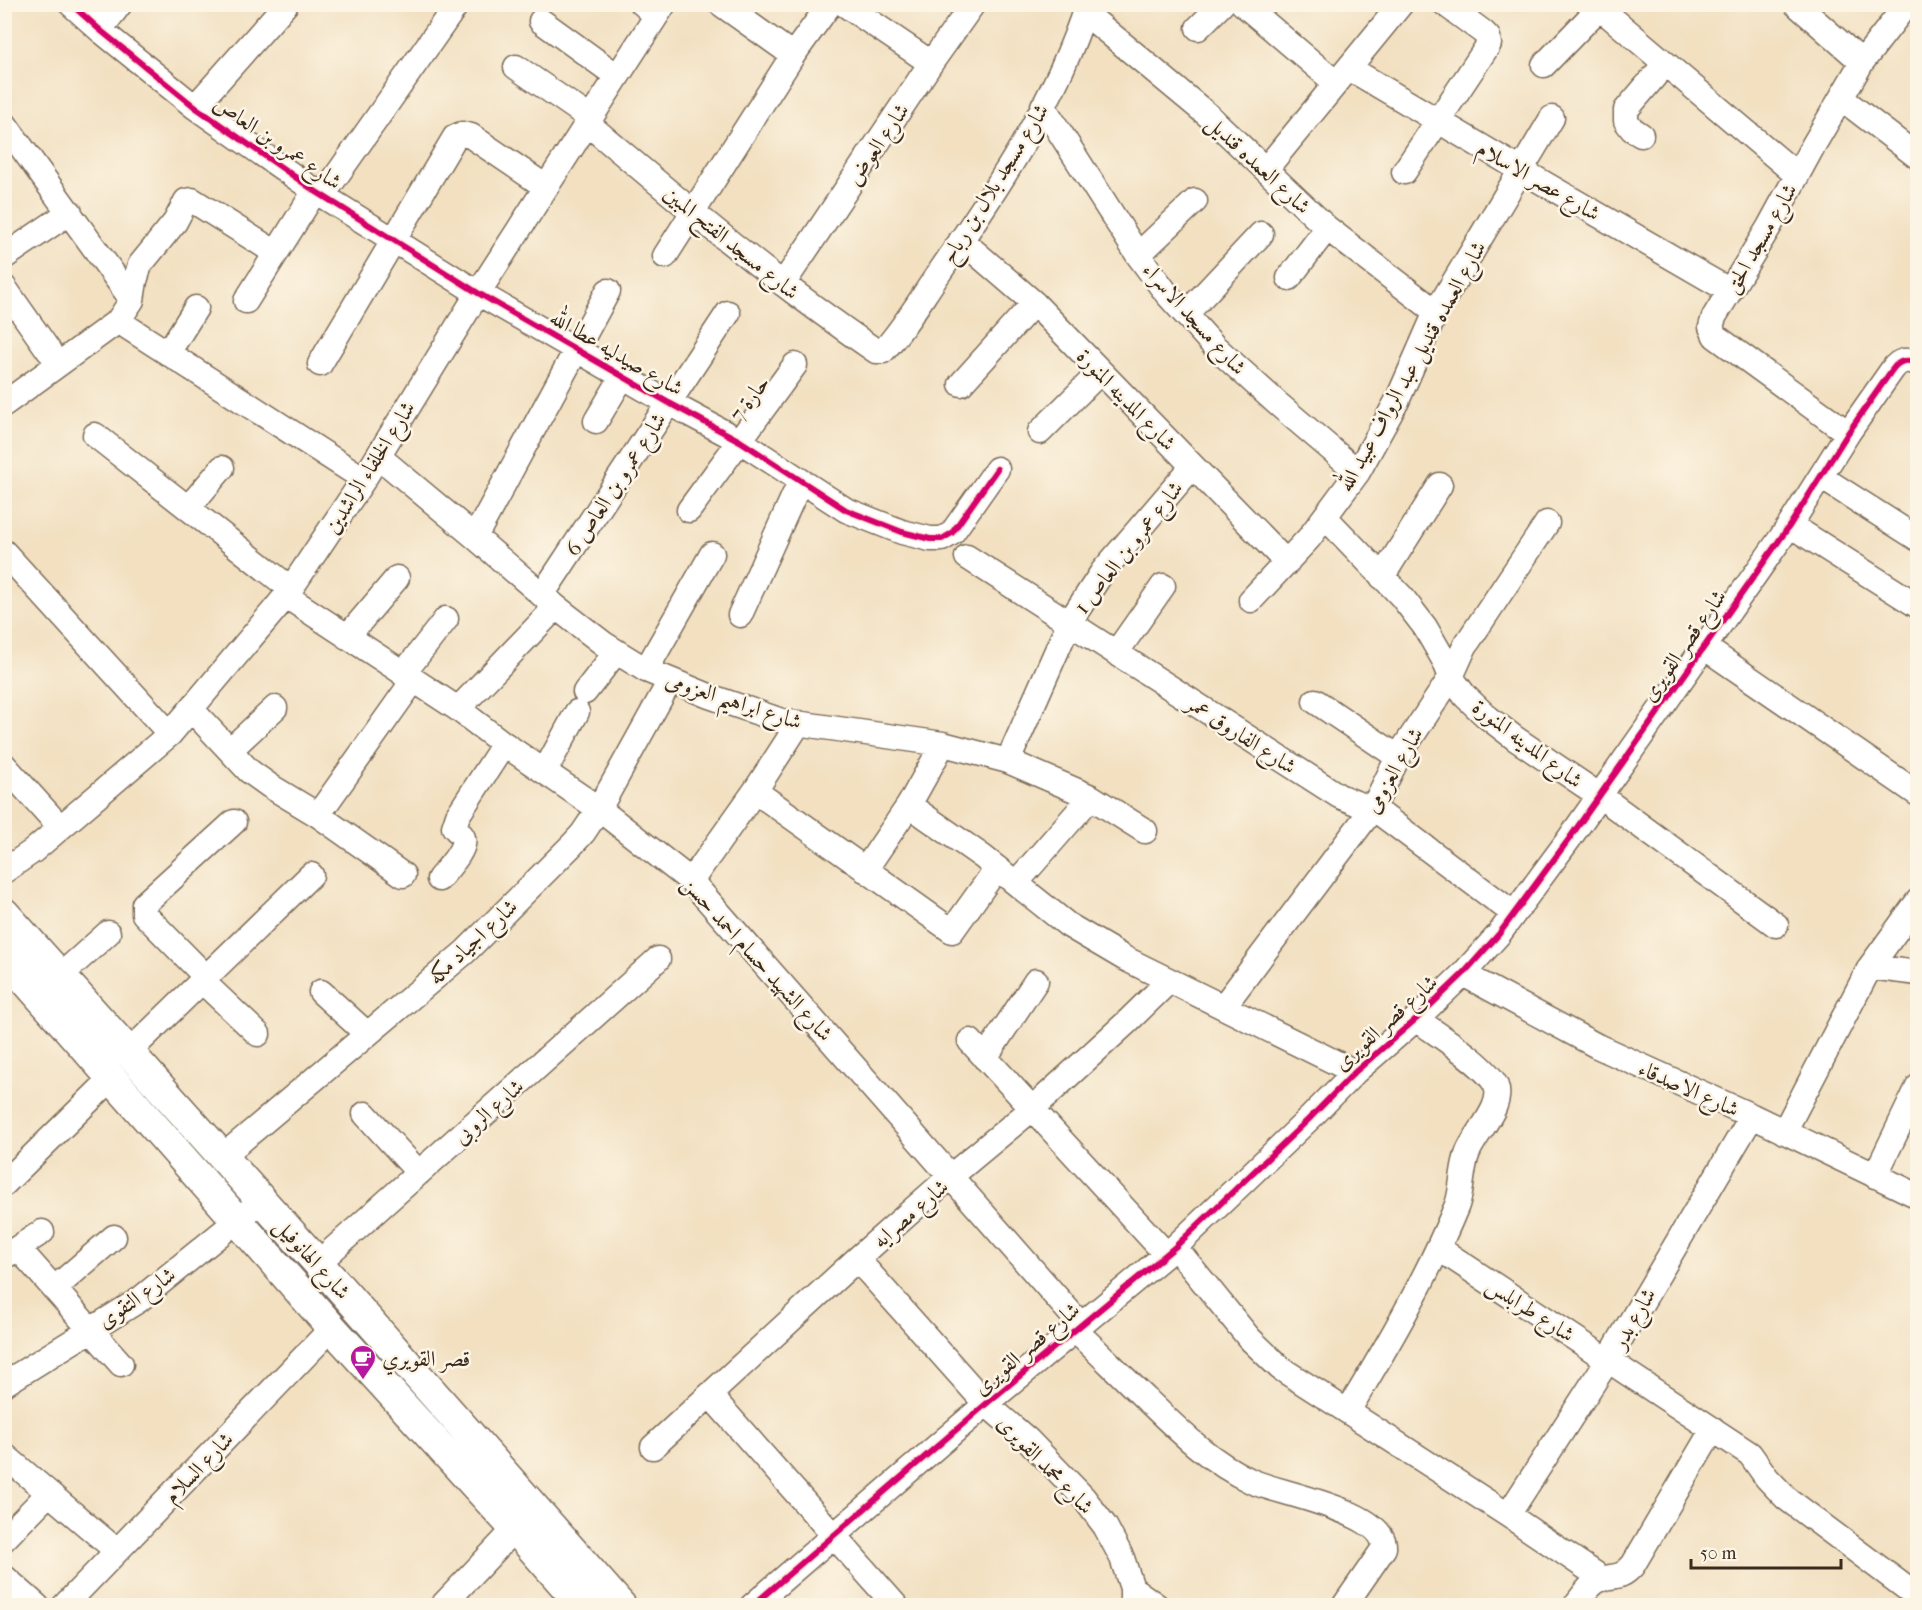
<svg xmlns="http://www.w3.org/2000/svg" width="1922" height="1610" font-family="'IM FELL French Canon',Amiri,serif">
  <rect width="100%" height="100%" fill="#fcf5e5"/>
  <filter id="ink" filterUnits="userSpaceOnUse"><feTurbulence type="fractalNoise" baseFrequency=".0167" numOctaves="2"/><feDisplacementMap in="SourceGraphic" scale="12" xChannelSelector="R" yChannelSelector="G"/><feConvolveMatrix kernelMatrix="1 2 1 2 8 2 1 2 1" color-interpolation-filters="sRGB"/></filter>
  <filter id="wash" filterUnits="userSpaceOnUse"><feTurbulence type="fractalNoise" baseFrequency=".008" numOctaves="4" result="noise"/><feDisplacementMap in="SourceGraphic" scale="24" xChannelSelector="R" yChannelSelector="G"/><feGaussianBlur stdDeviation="1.35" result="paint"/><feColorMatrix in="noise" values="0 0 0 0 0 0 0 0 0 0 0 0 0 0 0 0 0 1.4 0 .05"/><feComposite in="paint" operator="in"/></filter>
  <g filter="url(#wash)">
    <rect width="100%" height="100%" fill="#f2e0c1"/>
  </g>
  <g filter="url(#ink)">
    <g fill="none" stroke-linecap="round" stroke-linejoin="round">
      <defs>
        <path id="service" d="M634,4L653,21"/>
        <path id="minor" d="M71,4L100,30L195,107L315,191L478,293L669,403L740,441L846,510L902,532L930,539H942L952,533L997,469
          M721,4L793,55
          M844,4L931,63
          M1243,4L1336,83
          M1796,4L1862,62
          M1600,8L1797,175
          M1085,13L1209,116L1327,228L1436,312
          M541,21L617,76
          M1198,28L1222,4
          M100,30L120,4
          M1544,65L1603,4
          M516,67L590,118
          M1349,68L1521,170L1730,291
          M1841,98L1918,157
          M1043,106L1138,255L1167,294L1215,347L1278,404L1358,472
          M195,107L286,4
          M4,123L132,300
          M587,123C680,202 774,282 876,351H883C903,330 922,297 939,273C997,189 1056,102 1087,4
          M1641,135L1632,129L1626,121V110L1665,64
          M1266,169L1401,4
          M1404,172L1489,44L1488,37L1483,32L1445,4
          M323,195L457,4
          M961,240L1034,303L1287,563
          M1138,255L1195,201
          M665,256L793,55L830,4
          M4,257L70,212
          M1289,278L1327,228
          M783,284L931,63L973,4
          M4,287L49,351
          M246,301L315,191
          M1186,314L1261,234
          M118,321L364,479
          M168,353L196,308
          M320,364L455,137L462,134L471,136L546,187
          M961,384L1034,303
          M4,404L118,321L132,300L135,281L140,265L175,222L186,201L192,200L276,253
          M596,421L623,376
          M1040,432L1100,372
          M1848,433L1715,336L1711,327L1714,317L1769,227L1813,146L1862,62L1907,4
          M95,435L291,589
          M378,456L475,537L556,607L604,644L646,670L709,696L782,721L943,744L1008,761L1091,797L1145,831
          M1821,477L1918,539
          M188,508L222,468
          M689,510L795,365
          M1325,517L1402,597L1425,627L1444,660L1451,677L1465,696L1486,716L1516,739L1600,796L1776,925
          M1790,525L1918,606
          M475,537L608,291
          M4,552L170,734
          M967,557L1339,796L1356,803L1373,808L1513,913
          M1382,577L1440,485
          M542,595L728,313
          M286,596L458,709L504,744L599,809L691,881L1081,1325
          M1251,600L1309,538L1358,472L1397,401L1436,312L1552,118
          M740,615L800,482
          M347,637L397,578
          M1704,647L1918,794
          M1116,653L1163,586
          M646,670L712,554
          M403,674L446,619
          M585,692L616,652
          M1315,701L1398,757
          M458,709L556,607
          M192,710L249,771L270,786L318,815L403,875
          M230,750L275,708
          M1008,761L1069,623L1103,571L1192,467
          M4,765L60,827
          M545,771L577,712
          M755,791L952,931L997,868
          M909,805L983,857L1068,925L1124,958L1355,1072
          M318,815L413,681
          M865,870L909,805L943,744
          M4,871L33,851L170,734L286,596L364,479L478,293L664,4
          M439,879C446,870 467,849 463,838C462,834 456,830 454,827L458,815L504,744
          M691,881L755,791L799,723
          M1016,883L1091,797
          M1870,967L1918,973
          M1463,974L1597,1046L1752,1116L1918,1196
          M60,976L108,933
          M206,977L144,914V904L234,822
          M202,981L258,1034
          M321,992L367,1034
          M1223,1007L1373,808L1398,757L1451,677L1465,646L1547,523
          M970,1041L1166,1254
          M128,1053L311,875
          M985,1058L1036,981
          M365,1114L419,1173
          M1784,1132L1870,967L1918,901
          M222,1157L465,952L572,845L583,833L599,809L670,681
          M1875,1176L1918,1087
          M4,1184L112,1078
          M1175,1247L1249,1338L1280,1368L1508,1515L1603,1579
          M18,1248L121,1364
          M1438,1248L1750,1454L1767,1478L1786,1498L1918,1597
          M7,1255L42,1232
          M857,1259L986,1404L1028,1440L1083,1497L1105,1526L1122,1558L1132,1588V1606
          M318,1263L658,959
          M54,1289L114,1237
          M1075,1330C1099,1353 1123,1377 1147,1400C1179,1431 1210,1462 1251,1481C1276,1493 1387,1511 1384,1548L1344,1606
          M4,1384L139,1300L261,1201
          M710,1395L896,1606
          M1348,1411C1388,1345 1427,1278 1457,1205C1463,1188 1461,1169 1468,1152C1475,1134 1504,1106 1496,1086C1487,1065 1435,1033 1416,1019
          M653,1447L857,1259L951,1176L1032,1109L1126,1023L1169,981
          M4,1455L117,1551
          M1508,1515L1608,1360L1752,1116
          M4,1539L49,1493
          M4,1577L37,1606
          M1132,1588L1157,1606
          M64,1606L332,1328
          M442,1606L515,1529
          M752,1606L986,1404L1175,1247L1311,1117L1355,1072L1416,1019L1463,974L1499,934L1569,839L1790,525L1848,433L1892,370C1899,360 1906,359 1918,363
          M1575,1606C1581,1598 1587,1589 1594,1583C1609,1572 1618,1583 1633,1565L1713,1429"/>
        <path id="tertiary" d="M4,913L318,1263L621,1606
          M4,956L332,1328L515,1529L583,1606"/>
      </defs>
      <use href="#service" stroke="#7b6a57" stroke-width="15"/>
      <use href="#minor" stroke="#7b6a57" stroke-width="27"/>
      <use href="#tertiary" stroke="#7b6a57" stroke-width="33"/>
      <use href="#service" stroke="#fff" stroke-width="12"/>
      <use href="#minor" stroke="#fff" stroke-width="24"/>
      <use href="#tertiary" stroke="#fff" stroke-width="30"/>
      <defs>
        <path id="cycleway" d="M71,4L100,30L195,107L315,191L478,293L669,403L740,441L846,510L902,532L930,539H942L952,533L997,469
          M752,1606L986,1404L1175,1247L1311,1117L1355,1072L1416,1019L1463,974L1499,934L1569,839L1790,525L1848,433L1892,370C1899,360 1906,359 1918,363"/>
      </defs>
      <use href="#cycleway" stroke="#fcf5e5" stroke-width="10"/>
      <use href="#cycleway" stroke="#d6006c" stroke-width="6"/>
    </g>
  </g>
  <defs>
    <symbol id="cafe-pin" viewBox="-11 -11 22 30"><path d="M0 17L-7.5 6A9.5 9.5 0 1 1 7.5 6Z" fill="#b5179e" stroke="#fcf5e5"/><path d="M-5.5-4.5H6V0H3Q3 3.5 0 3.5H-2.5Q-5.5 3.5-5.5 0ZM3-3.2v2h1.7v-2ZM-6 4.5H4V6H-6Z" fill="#fff"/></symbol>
  </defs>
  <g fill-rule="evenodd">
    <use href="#cafe-pin" x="348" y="1343" width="30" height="40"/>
  </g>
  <g text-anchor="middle" stroke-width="5" stroke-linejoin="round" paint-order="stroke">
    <g font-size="22" fill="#3b2a1e" stroke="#fcf5e5">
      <text transform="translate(278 142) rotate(34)" y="8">شارع عمرو بن العاص</text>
      <text transform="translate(877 144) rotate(-56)" y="8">شارع العوض</text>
      <text transform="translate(1259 164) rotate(43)" y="8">شارع العمده قنديل</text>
      <text transform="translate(1539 180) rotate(30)" y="8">شارع عصر الاسلام</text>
      <text transform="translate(994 183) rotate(-58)" y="8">شارع مسجد بلال بن رباح</text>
      <text transform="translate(1760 238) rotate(-60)" y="8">شارع مسجد الحق</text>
      <text transform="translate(732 242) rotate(39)" y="8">شارع مسجد الفتح المبين</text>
      <text transform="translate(1195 318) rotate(48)" y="8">شارع مسجد الاسراء</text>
      <text transform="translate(617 352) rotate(30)" y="8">شارع صيدليه عطا الله</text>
      <text transform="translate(1411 366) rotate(-61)" y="8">شارع العمده قنديل عبد الرواف عبيد الله</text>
      <text transform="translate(749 398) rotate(-54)" y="8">حارة 7</text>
      <text transform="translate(1127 399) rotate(46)" y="8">شارع المدينه المنورة</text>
      <text transform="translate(369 467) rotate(-58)" y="8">شارع الخلفاء الراشدين</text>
      <text transform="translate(615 484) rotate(-57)" y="8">شارع عمرو بن العاص 6</text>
      <text transform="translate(1128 547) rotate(-52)" y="8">شارع عمرو بن العاص 1</text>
      <text transform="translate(1683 645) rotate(-55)" y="8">شارع قصر القويرى</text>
      <text transform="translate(734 700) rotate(18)" y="8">شارع ابراهيم العزومى</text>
      <text transform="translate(1242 734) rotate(33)" y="8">شارع الفاروق عمر</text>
      <text transform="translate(1528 743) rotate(37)" y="8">شارع المدينه المنورة</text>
      <text transform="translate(1393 770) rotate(-60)" y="8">شارع العزومى</text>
      <text transform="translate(472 941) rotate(-43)" y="8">شارع اجياد مكه</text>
      <text transform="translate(758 958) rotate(48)" y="8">شارع الشهيد حسام احمد حسن</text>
      <text transform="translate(1385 1022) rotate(-42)" y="8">شارع قصر القويرى</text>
      <text transform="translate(1689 1088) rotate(24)" y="8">شارع الاصدقاء</text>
      <text transform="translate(488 1111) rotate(-42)" y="8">شارع الروبى</text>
      <text transform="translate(910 1213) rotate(-41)" y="8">شارع مصرايه</text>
      <text transform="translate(313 1258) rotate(48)" y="8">شارع الهانوفيل</text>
      <text transform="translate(136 1297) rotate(-35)" y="8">شارع التقوى</text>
      <text transform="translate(1531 1309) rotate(33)" y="8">شارع طرابلس</text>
      <text transform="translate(1633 1318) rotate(-60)" y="8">شارع بدر</text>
      <text transform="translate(1026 1348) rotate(-40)" y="8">شارع قصر القويرى</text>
      <text transform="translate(1046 1464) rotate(46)" y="8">شارع محمد القويرى</text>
      <text transform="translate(198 1467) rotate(-46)" y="8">شارع السلام</text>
    </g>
    <g font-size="22" fill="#3b2a1e" stroke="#fcf5e5" text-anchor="start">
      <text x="382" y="1366">قصر القويري</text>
    </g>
  </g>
  <rect width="1922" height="1610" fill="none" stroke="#fcf5e5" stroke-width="24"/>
  <path d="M1691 1559v9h150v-9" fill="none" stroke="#3b2a1e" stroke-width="3"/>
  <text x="1700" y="1559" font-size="18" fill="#3b2a1e" stroke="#fcf5e5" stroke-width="4.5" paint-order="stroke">50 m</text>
</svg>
